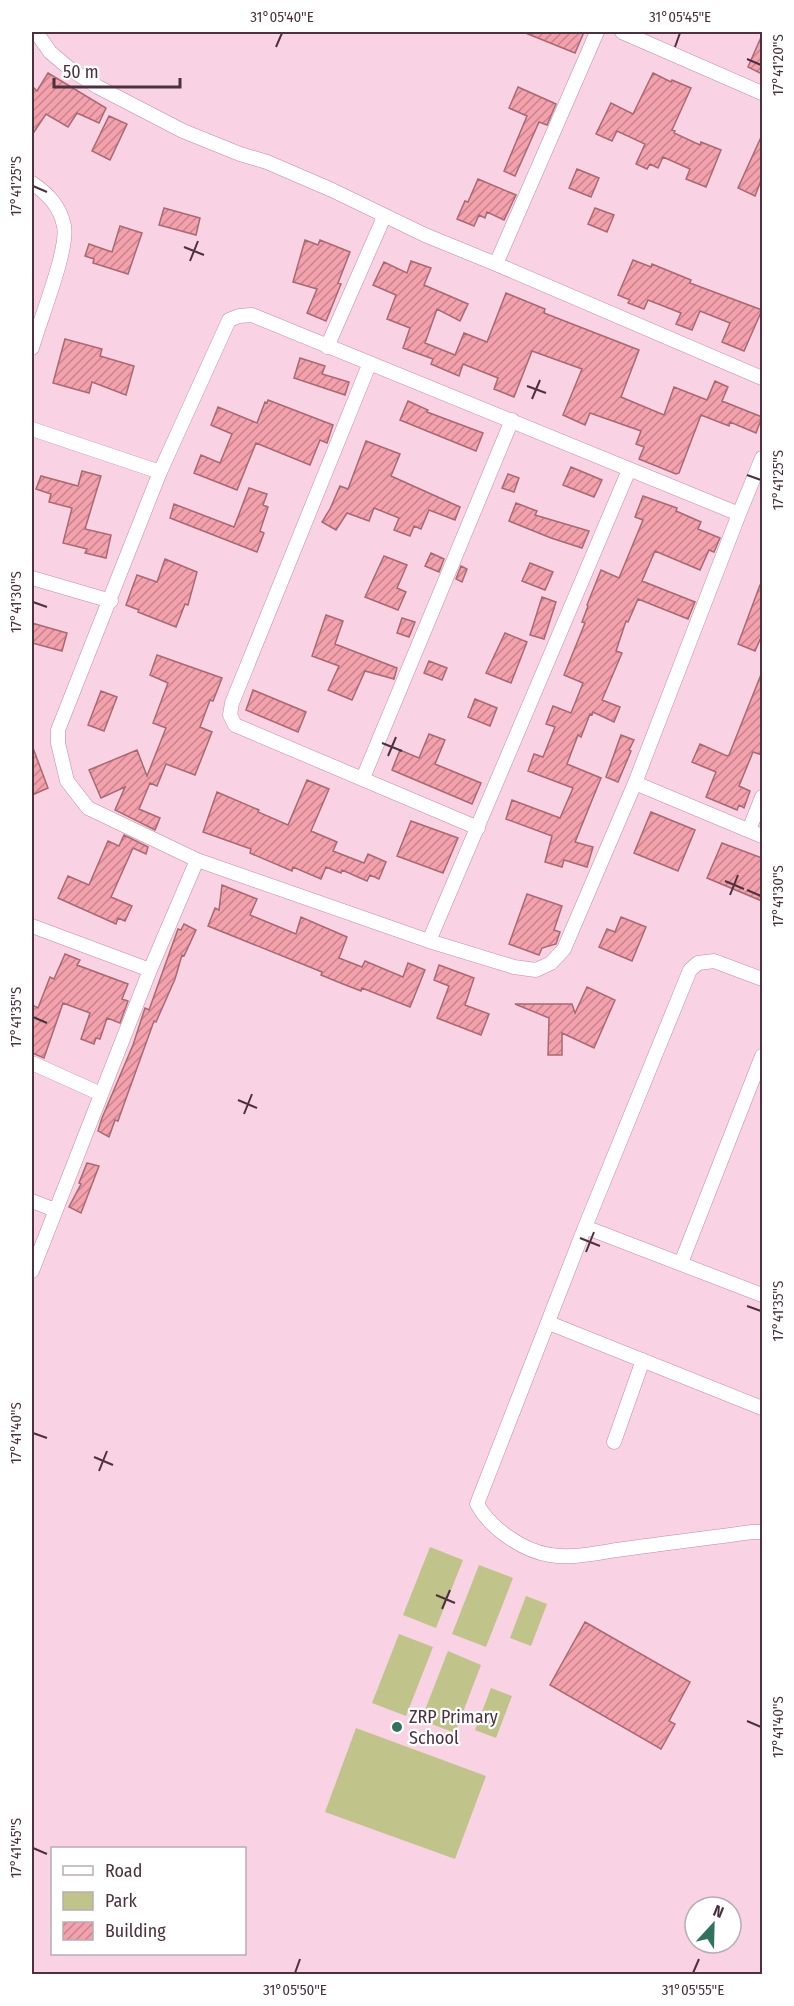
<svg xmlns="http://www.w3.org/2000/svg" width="794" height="2006" font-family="'Fira Sans Condensed',sans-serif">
  <defs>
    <pattern id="building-hatch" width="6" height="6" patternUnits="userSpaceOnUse" patternTransform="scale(1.5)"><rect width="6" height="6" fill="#f3a1ac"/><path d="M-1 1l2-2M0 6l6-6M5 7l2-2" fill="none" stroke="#c7848d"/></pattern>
  </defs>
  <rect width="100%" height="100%" fill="#f9d2e3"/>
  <path fill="#c0c48a" d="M430,1547L463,1560L436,1628L403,1615Z
    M479,1565L513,1578L486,1647L452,1634Z
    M526,1596L547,1604L531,1646L510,1638Z
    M399,1634L433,1647L406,1716L372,1703Z
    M448,1651L481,1665L455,1733L421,1720Z
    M491,1688L512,1696L496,1738L475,1730Z
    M356,1728L486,1776L455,1859L325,1812Z"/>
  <path fill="url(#building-hatch)" stroke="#a86972" stroke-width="1.5" d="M523,32H584L575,53Z
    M762,35V74L748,67Z
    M48,73L106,108L99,123L77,113L68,127L46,114L32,135V86L37,91Z
    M653,73L671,82L672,80L691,88L672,130L675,131L674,133L700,145L701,142L721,150L706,187L686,179L690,169L663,157L658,168L650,164L647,169L636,164L645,144L617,131L612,141L596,134L611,103L633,114Z
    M518,87L556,104L547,125L539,122L515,176L504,171L527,116L509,108Z
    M109,116L127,124L110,160L92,151Z
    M762,135V178L755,196L738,188Z
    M577,169L599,178L591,197L569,188Z
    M478,179L516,195L504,220L487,212L485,218L479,215L474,226L457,219L465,201L468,202Z
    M164,208L200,218L196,235L159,225Z
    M595,208L614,215L607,232L588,224Z
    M120,226L142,233L128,274L93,263L94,259L85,256L89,244L112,252Z
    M305,240L318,245L320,240L350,252L338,283L341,284L326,321L307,313L317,289L293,282Z
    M633,260L651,267L652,264L691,280L690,283L762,310L744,351L722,342L730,323L700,311L692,330L676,324L681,313L648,300L644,309L628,303L630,300L618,295Z
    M411,261L431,268L424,285L468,304L460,321L437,309L425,343L455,355L464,333L487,342L506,293L545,309L544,313L639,350L621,397L664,415L674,387L707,400L715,381L728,387L722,401L762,417L756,433L730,422L729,426L701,415L679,473L676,474L639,459L644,447L636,444L641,431L590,413L585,425L563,415L582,369L532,351L514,397L494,389L498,378L463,364L459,376L431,364L433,359L403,348L410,328L387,319L396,295L373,285L384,262L407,273Z
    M65,339L102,349L100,356L134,366L126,395L92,382L89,393L53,383Z
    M300,358L325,366L322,374L349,382L345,395L294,378Z
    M268,400L333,425L327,443L320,440L310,465L256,443L237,490L194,473L201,455L220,463L232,434L211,425L218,407L257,423L265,402L267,403Z
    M408,401L428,410L427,412L483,433L476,451L400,420Z
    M366,441L400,454L391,476L460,507L455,520L429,510L421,529L414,526L410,536L394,530L399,518L374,508L369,521L347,513L336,530L322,522L330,509L340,486L348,489Z
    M571,467L602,480L594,497L563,485Z
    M82,471L101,476L85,529L111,535L106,558L85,553L87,549L63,543L72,508L49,502L51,494L36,489L41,476L78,486Z
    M508,474L519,478L514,492L502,488Z
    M249,488L267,494L263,505L268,507L260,531L264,533L257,552L170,518L174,504L234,527Z
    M643,496L677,508L676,511L701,522L698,529L720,538L714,552L709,550L700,570L655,551L642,581L695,602L688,619L638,599L628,622L626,621L616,651L622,653L602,700L620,707L614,722L593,712L592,715L590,714L581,737L578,735L567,764L601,778L575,842L593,847L587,867L564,860L562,867L545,862L552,836L506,819L512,800L560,818L573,788L528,771L534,754L543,757L555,727L546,724L553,706L571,713L583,683L564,675L585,623L582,622L588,606L587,605L601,570L619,578L643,520L635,517Z
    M516,503L537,511L535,515L589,531L582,548L551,538L509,521Z
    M431,553L444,559L439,572L425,566Z
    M384,556L407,565L397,588L406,592L398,610L365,597Z
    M165,559L197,572L188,605L185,604L176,627L138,612L139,610L126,605L137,575L157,582Z
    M530,563L553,572L545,590L522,581Z
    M461,566L467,569L462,582L456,579Z
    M760,585H762V635L755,651L738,644Z
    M542,597L556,602L544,639L530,635Z
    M326,615L343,621L335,644L397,668L394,679L365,671L352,700L328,690L339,666L312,656Z
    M402,618L415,622L409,637L397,633Z
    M32,623L67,633L62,651L32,643Z
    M505,633L527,642L511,683L486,673Z
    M157,655L222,678L213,701L210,700L200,727L212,732L195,775L166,764L157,786L150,783L139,809L160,818L155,830L115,810L125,787L101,798L89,770L137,750L147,776L166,728L153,723L168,683L150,675Z
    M429,661L447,668L442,680L424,673Z
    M762,672V755L753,752L739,786L750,791L744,808L739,805L737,810L706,797L716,772L692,762L700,744L727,756L729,755Z
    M253,690L306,712L298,732L246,710Z
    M101,691L117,697L104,731L88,725Z
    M475,699L497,708L490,726L468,717Z
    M429,734L445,740L435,764L481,783L472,804L392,770L400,750L419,758Z
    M621,735L634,740L629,750L631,751L618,782L606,777Z
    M32,748H33L48,788L32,795Z
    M307,780L329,789L311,831L337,842L333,851L364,863L368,854L386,862L379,879L370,875L367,881L342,870L341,873L326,867L321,879L293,867L292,871L250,853L251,849L203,832L217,792L259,810L258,812L288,825Z
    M651,812L695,830L678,871L634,853Z
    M411,821L458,838L443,873L397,856Z
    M124,835L148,847L146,854L133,848L111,897L132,906L125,921L118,918L116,924L58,898L68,876L89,885L108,841L119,846Z
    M722,843L762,858V901L707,878Z
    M222,885L257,899L250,915L296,934L301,917L347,937L339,958L362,967L365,961L403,977L408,963L425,970L410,1007L362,988L361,991L343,984L321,975L322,972L208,926L215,908L219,910Z
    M527,894L562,906L554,930L560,932L556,944L542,948L539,955L509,944Z
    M621,917L646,927L632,961L599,947L607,929L615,932Z
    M184,924L196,930L184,956L182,955L175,979L156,1022L154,1021L124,1104L118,1121L115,1120L109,1137L98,1131L102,1118L133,1045L145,1008L149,1010L178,929L181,930Z
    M65,954L80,960L77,965L128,984L122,999L128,1001L120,1023L107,1018L100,1039L96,1038L94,1044L81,1039L90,1013L63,1003L44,1058L32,1053V1005L38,1008L50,977L54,979Z
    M439,965L474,978L465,1005L489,1014L481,1035L437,1018L449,986L434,980Z
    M587,987L615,1000L594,1048L562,1033V1055H548L549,1018L515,1004H572L575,1013Z
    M87,1163L99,1166L81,1213L69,1207L81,1184L79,1183Z
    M585,1622L690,1682L669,1721L675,1724L661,1749L550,1685Z"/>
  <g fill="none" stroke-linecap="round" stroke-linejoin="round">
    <defs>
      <path id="minor" d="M36,32L50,52L70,69L98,87L183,131L240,154L267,162L332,190L425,235L496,264
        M597,32L496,264L762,378
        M622,32L762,93
        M32,183C48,194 60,206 64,226C69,249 39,322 32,348
        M327,347L384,217
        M369,365L232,703L230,715L235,725L478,828
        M32,429L160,472
        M762,458L739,514L635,783L762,836
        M32,578L111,601
        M363,778L512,420
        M635,783L564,949L551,963L536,970L514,967L429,941L197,860L88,808L67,781L58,743V730L160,472L229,320L239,316L252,315L739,514
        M749,830L762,797
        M32,926L150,970
        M429,941L629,470
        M762,979L714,961L698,963L690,970L585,1227L477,1504C490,1528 523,1551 550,1555C574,1559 600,1552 624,1549C666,1543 709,1538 752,1532H762
        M32,1063L101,1094
        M32,1201L55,1210
        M585,1227L762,1295
        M681,1263L762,1056
        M32,1271L150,970L197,860
        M549,1323L762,1408
        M614,1442L643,1360"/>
    </defs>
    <use href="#minor" stroke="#c58aa5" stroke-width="15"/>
    <use href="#minor" stroke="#fff" stroke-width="14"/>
  </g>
  <path fill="none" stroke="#4b323e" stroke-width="2" d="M276,47L282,33M675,47L680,33M747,59L761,65M33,186L47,192M184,247L204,255M190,261L198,241M527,386L546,393M532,399L540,380M747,475L761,480M33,602L47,607M382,743L402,751M388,756L396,737M725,881L744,889M747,890L761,896M730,895L738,875M33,1017L47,1023M238,1100L257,1108M244,1114L252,1094M580,1238L600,1246M586,1252L594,1232M747,1306L761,1311M33,1433L47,1438M94,1457L113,1465M99,1471L107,1451M436,1595L455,1603M442,1609L450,1590M747,1721L761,1727M33,1848L47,1854M295,1973L300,1959M693,1973L699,1959"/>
  <circle fill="#32715e" stroke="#fff" stroke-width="2" cx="397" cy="1727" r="6"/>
  <g text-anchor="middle" stroke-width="4.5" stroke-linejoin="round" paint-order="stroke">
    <g font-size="18" fill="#4b323e" stroke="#fff" text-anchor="start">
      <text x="409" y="1723">ZRP Primary<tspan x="409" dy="21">School</tspan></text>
    </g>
  </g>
  <rect width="794" height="2006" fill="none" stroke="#ffffff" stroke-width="66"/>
  <rect x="51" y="1847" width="195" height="108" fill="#ffffff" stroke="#b7adb2" stroke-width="1.5"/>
  <rect x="63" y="1866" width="30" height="9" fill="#ffffff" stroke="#b7adb2" stroke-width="1.5"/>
  <text x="105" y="1877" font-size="18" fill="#4b323e">Road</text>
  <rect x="63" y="1892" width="30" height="18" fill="#c0c48a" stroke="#b7adb2" stroke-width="1.5"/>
  <text x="105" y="1907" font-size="18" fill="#4b323e">Park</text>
  <rect x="63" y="1922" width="30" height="18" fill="url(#building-hatch)" stroke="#b7adb2" stroke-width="1.5"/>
  <text x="105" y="1937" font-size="18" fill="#4b323e">Building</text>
  <g transform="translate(713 1925) rotate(22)"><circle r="28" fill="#ffffff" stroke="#b7adb2" stroke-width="1.5"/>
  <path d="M0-4.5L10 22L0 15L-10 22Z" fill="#32715e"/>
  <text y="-9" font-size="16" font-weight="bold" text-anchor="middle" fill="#4b323e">N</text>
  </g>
  <path d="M54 78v9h126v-9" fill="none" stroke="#4b323e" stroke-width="3"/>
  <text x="63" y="78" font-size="18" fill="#4b323e" stroke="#ffffff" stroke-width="4.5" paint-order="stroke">50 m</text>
  <rect x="33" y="33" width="728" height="1940" fill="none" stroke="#4b323e" stroke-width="2"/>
  <g font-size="15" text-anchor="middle" fill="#4b323e">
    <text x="282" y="22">31°05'40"E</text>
    <text x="680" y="22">31°05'45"E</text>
    <text transform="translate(778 65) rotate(-90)" y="5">17°41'20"S</text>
    <text transform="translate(16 186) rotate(-90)" y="5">17°41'25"S</text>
    <text transform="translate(778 480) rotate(-90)" y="5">17°41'25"S</text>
    <text transform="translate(16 602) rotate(-90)" y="5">17°41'30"S</text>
    <text transform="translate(778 896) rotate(-90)" y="5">17°41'30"S</text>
    <text transform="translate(16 1017) rotate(-90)" y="5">17°41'35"S</text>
    <text transform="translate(778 1311) rotate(-90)" y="5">17°41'35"S</text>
    <text transform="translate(16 1433) rotate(-90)" y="5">17°41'40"S</text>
    <text transform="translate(778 1727) rotate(-90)" y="5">17°41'40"S</text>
    <text transform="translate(16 1848) rotate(-90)" y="5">17°41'45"S</text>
    <text x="295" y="1995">31°05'50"E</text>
    <text x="693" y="1995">31°05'55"E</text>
  </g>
</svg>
